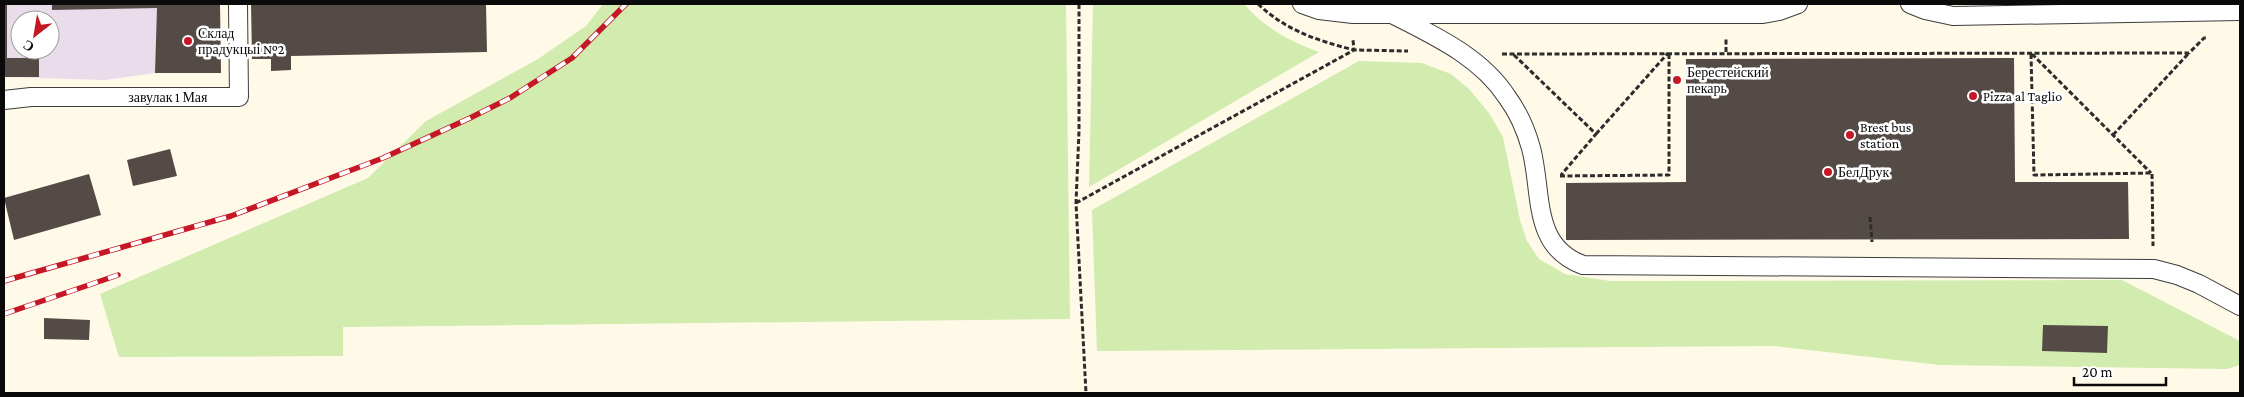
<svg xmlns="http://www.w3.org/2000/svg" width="2244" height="397" font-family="'Crimson Pro',serif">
  <rect width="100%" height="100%" fill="#fff9e8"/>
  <path fill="#e9ddeb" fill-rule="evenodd" d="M4,4H220L221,73H155L105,80L4,77ZM20,20H50V50H20Z"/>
  <path fill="#d1ecae" d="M603,4H1066L1070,319L343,327V356L119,357L100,294L368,178L426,121L538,59L586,26Z
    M1093,4H1244C1265,28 1289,41 1319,52L1089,187Z
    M1359,61L1422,63L1451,74L1469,89L1489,113L1503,137L1520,220L1527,241L1539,259L1565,274L1610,281L2122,280L2240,341V365L2227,369L1940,365L1774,346L1097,351L1092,210Z"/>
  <path fill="#544b46" d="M4,4H7V58H39V77H4Z
    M52,4H220L221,73H155L157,8L52,10Z
    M251,4H486L487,52L291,56V70L271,71V59H252Z
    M2014,58L2015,182H2128L2129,239L1566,240V183L1686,182V59Z
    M170,149L177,176L133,186L127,160Z
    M89,174L101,215L14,240L4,198Z
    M44,318L90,320L89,340L44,339Z
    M2043,325L2108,326L2107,353L2042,351Z"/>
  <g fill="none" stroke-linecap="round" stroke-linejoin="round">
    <defs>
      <g id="lane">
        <path d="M1302,4L1319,10L1353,14H1763L1779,11L1798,4"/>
        <path d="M1910,4L1925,10L1953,16L2240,11"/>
        <path d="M1394,15C1435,36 1481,57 1507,97C1518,112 1526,130 1531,148C1543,193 1531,246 1583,265L2154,269L2177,275L2199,284L2240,306"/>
        <path id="s1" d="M4,100L31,97H239L238,4"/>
      </g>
    </defs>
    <use href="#lane" stroke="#3d3d3d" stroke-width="20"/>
    <path stroke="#2c2c2c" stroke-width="3" stroke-dasharray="5 2.5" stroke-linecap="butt" d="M1079,4V131L1076,203L1086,393
      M1258,4C1287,31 1316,40 1354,50L1353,40
      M1726,52V38
      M1502,54L2189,53L2204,38H2207
      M2031,54L2034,175L2152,173L2153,246
      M2032,54L2151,173
      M1514,55L1596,134L1561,175
      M1596,134L1668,53
      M2113,135L2189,53
      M1560,176L1669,175V53
      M1076,203L1354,50L1408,51
      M1870,217L1872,242"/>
    <use href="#lane" stroke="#fff" stroke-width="18"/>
    <defs>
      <path id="rail" d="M4,281L231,216L383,158L470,118L510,98L572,58L626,4
        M4,314L118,275"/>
    </defs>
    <use href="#rail" stroke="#c61727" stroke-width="5.5"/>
    <use href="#rail" stroke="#fff" stroke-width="4" stroke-dasharray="11" stroke-linecap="butt"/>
  </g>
  <g fill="#c61727" stroke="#fff" stroke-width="2">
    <circle cx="188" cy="41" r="5"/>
    <circle cx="1677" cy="80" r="5"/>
    <circle cx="1973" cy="96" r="5"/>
    <circle cx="1850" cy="135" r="5"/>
    <circle cx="1828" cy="172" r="5"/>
  </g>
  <g text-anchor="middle" stroke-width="5" stroke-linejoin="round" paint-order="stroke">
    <g font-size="14" fill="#0a0a0a" stroke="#fff" text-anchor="start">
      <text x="198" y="38">Склад<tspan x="198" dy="16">прадукцыі №2</tspan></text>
      <text x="1687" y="77">Берестейский<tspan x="1687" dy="16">пекарь</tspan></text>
      <text x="1983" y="101">Pizza al Taglio</text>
      <text x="1860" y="132">Brest bus<tspan x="1860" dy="16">station</tspan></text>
      <text x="1838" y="177">БелДрук</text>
    </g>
    <g font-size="14" fill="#0a0a0a" stroke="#fff">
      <text dy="5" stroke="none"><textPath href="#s1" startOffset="164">завулак 1 Мая</textPath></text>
    </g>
  </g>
  <rect width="2244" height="397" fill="none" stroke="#0a0a0a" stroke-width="10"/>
  <g transform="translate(35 35) rotate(211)"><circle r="24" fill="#ffffff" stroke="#9d9d9d"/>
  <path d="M0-4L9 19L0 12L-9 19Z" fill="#c61727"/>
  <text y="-8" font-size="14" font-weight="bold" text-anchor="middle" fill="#0a0a0a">С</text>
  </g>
  <path d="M2074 377v8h92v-8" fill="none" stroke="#0a0a0a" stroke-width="2.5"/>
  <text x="2082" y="377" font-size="15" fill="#0a0a0a" stroke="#ffffff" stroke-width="4" paint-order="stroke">20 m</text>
</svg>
